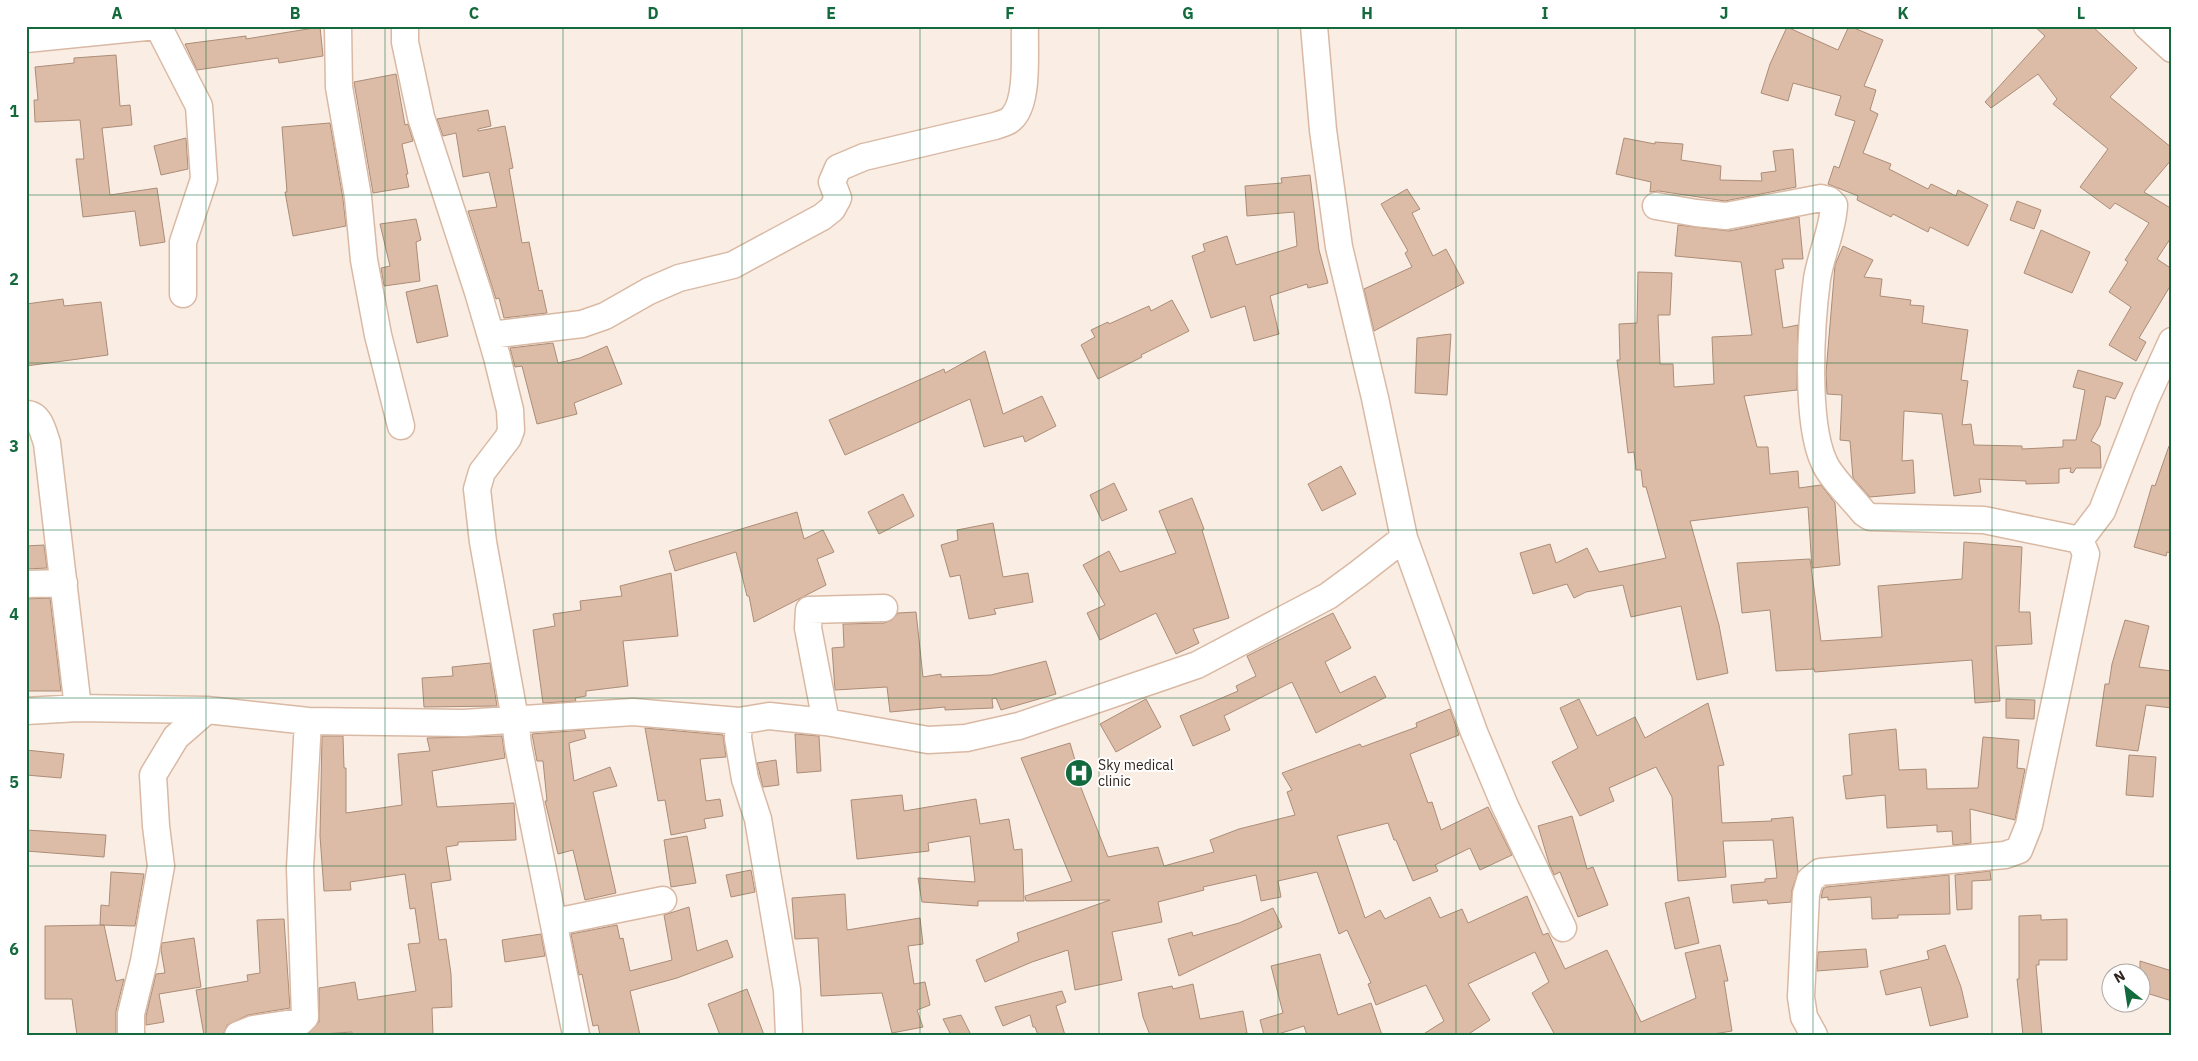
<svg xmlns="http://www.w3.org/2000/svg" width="2198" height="1061" font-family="'IBM Plex Sans',sans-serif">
  <rect width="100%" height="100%" fill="#faede4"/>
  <path fill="#dcbca6" stroke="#ab8d78" d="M1849,26L1883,40L1864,86L1876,90L1870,110L1878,114L1863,153L1891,164L1889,169L1928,189L1931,184L1956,196L1958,190L1988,205L1968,246L1930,227L1928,232L1893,214L1891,217L1857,200L1858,196L1828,184L1834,166L1839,168L1855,121L1835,115L1841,96L1793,83L1788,101L1761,93L1770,64L1787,27L1838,50Z
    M2034,26H2092L2137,68L2110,97L2172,148V159L2144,192L2172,209V236L2157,259L2172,269V283L2139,338L2146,342L2136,361L2109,345L2131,307L2109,292L2128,262L2125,260L2149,223L2115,203L2110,209L2080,187L2108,149L2053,104L2057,99L2038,74L1991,108L1985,102L2045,36Z
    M320,27L323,56L279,63L278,58L197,70L185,44L246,36V39Z
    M116,55L120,106L130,105L132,125L102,128L110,195L157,188L165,242L140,246L135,211L83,217L76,159H84L80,120L35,122L34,100H38L35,67L74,63V58Z
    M396,74L405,125L408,124L413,141L402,144L408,174H406L409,187L373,193L354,82Z
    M488,110L491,126L478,129V131L505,126L513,168L509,169L522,243L529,242L539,291L542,290L547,313L504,318L499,298L496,299L468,211L497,207L489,172L463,177L456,133L443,136L437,119Z
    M330,123L343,199L346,226L293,236L285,192H287L282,127Z
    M186,138L188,169L161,175L154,146Z
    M1624,138L1655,144V142L1683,144L1681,160L1721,166L1720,180L1762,181L1761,173L1776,171L1773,151L1793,149L1796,187L1725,201L1659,191L1650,192L1651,182L1616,174Z
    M1310,175L1319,250L1328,283L1308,288L1307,284L1270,296L1279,334L1254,341L1245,306L1211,318L1192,256L1205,251L1203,244L1227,236L1236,265L1297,246L1294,212L1247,216L1245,186L1282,183L1281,178Z
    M1407,189L1420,209L1412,213L1433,256L1446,249L1464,283L1374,331L1364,289L1412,267L1405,253L1408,251L1381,204Z
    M2017,201L2041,210L2034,229L2010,220Z
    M1799,217L1803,259H1782L1784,268L1775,270L1783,328L1798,325L1797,390L1744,396L1757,447H1768L1770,474L1798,471L1799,488L1821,485L1835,503L1840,565L1812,568L1808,507L1690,521L1719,625L1728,673L1697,680L1681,606L1631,617L1623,585L1586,592L1574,598L1567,584L1533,594L1520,553L1550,544L1556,563L1587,548L1599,572L1666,558L1646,487H1643L1641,470H1636L1634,452L1628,453L1617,360H1620L1619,324L1637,323L1638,272L1672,273L1670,315H1658L1660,364H1673L1674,387L1714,384L1712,337L1752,335L1741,262L1675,256L1678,225L1729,231Z
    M416,219L421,240L416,242L420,281L384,286L381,268L390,266L380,224Z
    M2041,230L2090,252L2072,293L2024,273Z
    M1843,246L1873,260L1864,277L1882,279L1880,296L1911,300L1910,305L1924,306L1922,323L1968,330L1961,380L1968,381L1962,425L1971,424L1974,445L2022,446V449L2063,447V440H2076L2085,390L2073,387L2078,370L2123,383L2115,399L2106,396L2100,425L2091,441L2100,446L2101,468H2076L2073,473L2070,472L2071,468L2059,469V483L2026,484V481L1979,479L1981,492L1954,496L1942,414L1904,411L1902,461L1913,460L1915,493L1870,497L1853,478L1850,441L1840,440L1842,395L1827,394L1826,373L1835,265Z
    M437,285L448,336L417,343L406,292Z
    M63,299L64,306L101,302L108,355L26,366V304Z
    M1172,300L1189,331L1141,355L1142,357L1098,379L1081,345L1095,337L1091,330L1108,322L1109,324L1149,306L1151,311Z
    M1451,334L1447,395L1415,393L1417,338Z
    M553,343L558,363L580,358L607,346L622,384L574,403L577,414L537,424L522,366L515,367L510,348Z
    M985,351L1003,414L1042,396L1056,426L1025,442L1023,436L984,447L970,399L845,455L829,420L944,369L945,373Z
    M2169,446L2172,447V553L2167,552L2166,556L2134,547L2152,485L2155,486Z
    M1341,466L1356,494L1322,511L1308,484Z
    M1114,483L1127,510L1102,521L1090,495Z
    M903,494L914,516L879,534L868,512Z
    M1192,498L1204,529L1202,530L1229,618L1193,629L1199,643L1176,654L1156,613L1100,640L1087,613L1105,605L1083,565L1109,551L1120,572L1176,553L1159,511Z
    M797,512L804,539L823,530L834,552L817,559L826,585L754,622L749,596H747L736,552L675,571L669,551Z
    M993,523L1003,577L1028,573L1033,602L994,609L996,614L969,619L960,575L950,577L941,545L958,540L957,530Z
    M1964,542L2022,547L2019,612H2030L2032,644L1996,646L2000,701L1975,703L1972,660L1815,672L1814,669L1776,671L1770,610L1742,613L1737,563L1810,559L1821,641L1882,637L1878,586L1962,579Z
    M44,545L47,568L26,569V546Z
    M671,573L678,636L623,641L628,686L586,691V696L575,698L576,701L543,703L533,630L555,626L553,614L581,610L580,601L622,596L620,586Z
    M50,598L61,691H26V599Z
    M916,612L923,677L941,674V677L991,675L1046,661L1056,694L1001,710L996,698L992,699L993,708L945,710V707L890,712L887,687L835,690L832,648L844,647L843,624L884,623L892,620L898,613Z
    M1333,613L1351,648L1325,662L1340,693L1375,676L1386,697L1316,733L1292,682L1224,716L1230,730L1193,746L1180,716L1238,691L1236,686L1256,676L1247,656Z
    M2125,620L2149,626L2139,667L2172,671V708L2146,705L2138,751L2096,746L2105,684H2109L2112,664Z
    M490,663L497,706L424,707L422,678L453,676L452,667Z
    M1146,699L1161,727L1116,752L1100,724Z
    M1579,699L1597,736L1635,717L1645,738L1708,703L1724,765L1718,766L1722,823L1772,821L1771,819L1793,817L1798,872L1792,890L1791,902L1768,904L1767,900L1733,903L1731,885L1765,882V879L1777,878L1773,840L1723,841L1726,877L1678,881L1672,797L1656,767L1609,788L1614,801L1580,816L1552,762L1578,748L1560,708Z
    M2006,699L2035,700L2034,719L2006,718Z
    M1450,709L1459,735L1410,754L1428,803L1432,802L1441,830L1488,807L1512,855L1480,870L1470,848L1435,865L1438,871L1413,881L1396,840H1394L1388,823L1337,836L1365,918L1380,910L1385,919L1430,897L1440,918L1462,909L1468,923L1527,896L1543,935L1548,933L1565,969L1607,950L1641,1022L1696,998L1685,953L1720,945L1728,981H1724L1732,1031L1707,1035H1555L1532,993L1549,982L1535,952L1468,984L1490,1020L1467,1035H1422L1444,1021L1426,985L1376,1005L1368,984L1371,983L1347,930L1339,934L1317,872L1278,881L1281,897L1261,901L1256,875L1203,887L1204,890L1158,902L1162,922L1112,932L1122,980L1075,990L1068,950L1032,962L985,982L976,960L1019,941L1017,933L1110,900L1026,901L1025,896L1072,881L1021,758L1070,743L1079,774L1076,775L1108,857L1158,847L1164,866L1214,852L1210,840L1239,829L1295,815L1287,792L1292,790L1282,773L1360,744L1362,747L1417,727L1416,723Z
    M645,728L723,735L726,757L700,759L706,801L720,799L723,816L704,819L706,828L671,835L665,800L658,801Z
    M1896,729L1899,770L1926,769L1927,789L1978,788L1983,737L2019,740L2017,768L2025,769L2015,820L1970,809L1971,843L1953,845L1952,831L1937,832V825L1887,828L1885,795L1846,799L1843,776L1852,775L1849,734Z
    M584,730L586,738L569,743L574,781L610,767L617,786L593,792L616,893L585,900L573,850L558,854L545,801H547L543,761H537L532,734Z
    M795,734L819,736L821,771L797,773Z
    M322,736H343L344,768H346V813L402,805L398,754L430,751L427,738L502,736L505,758L432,771L437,807L514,803L516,840L458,842V845L446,847L451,880L431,883L439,940L446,939L451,974L452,1007L432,1008L433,1035H352V1032L307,1035L319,1022V988L355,982L358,1000L416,991L408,944L420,943L415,908L410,909L405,874L350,882L351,890L324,891L320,836Z
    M26,750L64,754L61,778L26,775Z
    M2129,755L2156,757L2153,797L2126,795Z
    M776,760L779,785L763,787L757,763Z
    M902,795L904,811L976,799L980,824L1009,819L1014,850L1022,849L1024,901H978V906L922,902L918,878L975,882L970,836L928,843L929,851L857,859L851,800Z
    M1572,816L1587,869L1593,867L1608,905L1578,917L1560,872L1554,875L1549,863L1538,826Z
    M26,830L106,835L104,857L26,851Z
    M687,836L696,883L671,887L664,840Z
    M751,870L755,892L731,897L726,875Z
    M1990,871L1991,880L1972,881V909L1957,910L1955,875Z
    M111,872L144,874L135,926L100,925L101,905L109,906Z
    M1949,875L1950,914L1898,915V918L1872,919L1871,897L1828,900V897L1821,898L1823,889L1826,887Z
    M845,894L847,930L920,918L923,944L908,946L914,984L925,982L930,1005L917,1010L923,1027L892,1033L882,993L821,996L818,938L795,939L792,898Z
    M1689,897L1699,943L1675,949L1665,903Z
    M689,907L697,951L727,940L733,957L677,978L630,991L640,1035H600L598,1025L593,1026L582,974L579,975L571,934L617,925L620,939L623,938L630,971L672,960L664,915Z
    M1273,908L1282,927L1179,976L1168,939L1192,932L1193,936L1239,923Z
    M2041,915V920L2067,919V960H2039V965H2036L2042,1035H2023L2017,979H2019V916Z
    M284,919L290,1008L248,1015L227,1025L223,1035H204L196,990L248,981L247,975L260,973L257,920Z
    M104,925L116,981L124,979L116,1011V1035H77L72,999H45V926Z
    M541,934L545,956L505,962L502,940Z
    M194,938L201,987L159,994L164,1022L146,1025V1016L156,974L165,973L161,950L162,943Z
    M1945,945L1961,987L1968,1017L1930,1026L1921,987L1886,995L1880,971L1929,959L1927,951Z
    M1866,949L1868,967L1817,971L1818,952Z
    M1320,954L1338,1015L1371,1003L1382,1035H1307L1304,1026L1275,1035H1264L1260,1020L1283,1013L1271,966Z
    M2140,961L2172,971V1001L2140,991Z
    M1193,984L1200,1019L1243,1011L1247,1033L1236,1035H1150L1143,1017L1138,993L1172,986L1173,989Z
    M747,989L764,1035H720L708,1004Z
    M1062,991L1066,1002L1056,1006L1065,1035H1038L1035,1027H1033L1030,1015L1003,1026L995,1007Z
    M961,1015L971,1035H951L943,1019Z"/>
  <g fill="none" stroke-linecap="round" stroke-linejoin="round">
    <defs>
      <path id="minor" d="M158,26L199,106L204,179L183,242V294
        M338,26L339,87L358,197L364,260L378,335L401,426
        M405,26V42L421,117L478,292L497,357L510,410L511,430L508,438L482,472L477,489L483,542L515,719L518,745L576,1035
        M2147,26L2172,49
        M26,39L156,26
        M1656,206L1696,213L1726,216L1821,198L1829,200L1834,205C1833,230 1821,254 1817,279C1811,324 1805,421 1824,462C1830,477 1853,499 1864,513L1870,517L1984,520L2080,540
        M491,335L582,324L605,316L649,291L679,278L733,265L822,217L832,209L838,198L832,182L838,168L864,157L995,126C1001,124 1009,122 1013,117C1029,99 1024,50 1025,26
        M26,414C40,414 43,432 47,443L78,708
        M1404,538L1474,732L1505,806L1563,928
        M26,584L64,583
        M26,711L78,708L207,710L308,721L464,723L633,712L739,721L769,716L826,722L928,740L966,738L1019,726L1197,665L1328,596L1358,574L1404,538L1375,398L1339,247L1323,130L1314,26
        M739,721L738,738L745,779L758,819L787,990L789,1035
        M826,722L808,628L809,610L884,608
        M555,922L663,900
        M131,1035V1014L144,961L161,866L156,826L153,775L176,737L207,710
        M238,1035L253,1029L300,1022L305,1017L300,868L308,721
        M1814,1035L1804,1017L1801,997L1806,894L1810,880L1820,872L2005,855L2019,850L2029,825L2086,554L2080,540L2102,511L2146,398L2172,341"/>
    </defs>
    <use href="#minor" stroke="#d9b9a4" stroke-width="29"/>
    <use href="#minor" stroke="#fff" stroke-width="26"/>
  </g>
  <path fill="none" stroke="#136a3c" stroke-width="1" stroke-opacity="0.55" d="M206,26V1035M385,26V1035M563,26V1035M742,26V1035M920,26V1035M1099,26V1035M1278,26V1035M1456,26V1035M1635,26V1035M1813,26V1035M1992,26V1035M26,195H2172M26,363H2172M26,530H2172M26,698H2172M26,866H2172"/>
  <defs>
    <symbol id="hospital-disc" viewBox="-11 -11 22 22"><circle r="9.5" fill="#136a3c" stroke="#fff"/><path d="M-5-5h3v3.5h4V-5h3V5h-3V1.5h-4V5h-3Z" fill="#fff"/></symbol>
  </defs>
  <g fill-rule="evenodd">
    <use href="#hospital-disc" x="1063" y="757" width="32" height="32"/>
  </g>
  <g text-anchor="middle" stroke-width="4" stroke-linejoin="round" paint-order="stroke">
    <g font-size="14" fill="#30241c" stroke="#fff" text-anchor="start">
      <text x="1098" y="770">Sky medical<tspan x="1098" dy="16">clinic</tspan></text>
    </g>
  </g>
  <rect width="2198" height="1061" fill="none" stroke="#ffffff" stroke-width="55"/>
  <g transform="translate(2126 988) rotate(330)"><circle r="24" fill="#ffffff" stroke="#aca7a4"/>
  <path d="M0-4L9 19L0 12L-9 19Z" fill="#136a3c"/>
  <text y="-8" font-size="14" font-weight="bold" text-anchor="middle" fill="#30241c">N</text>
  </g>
  <rect x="28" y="28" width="2142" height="1006" fill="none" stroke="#136a3c" stroke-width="2"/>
  <g font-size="16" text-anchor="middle" font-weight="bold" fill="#136a3c">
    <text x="117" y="19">A</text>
    <text x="295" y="19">B</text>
    <text x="474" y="19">C</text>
    <text x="653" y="19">D</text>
    <text x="831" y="19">E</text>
    <text x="1010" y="19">F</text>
    <text x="1188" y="19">G</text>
    <text x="1367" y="19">H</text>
    <text x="1545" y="19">I</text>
    <text x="1724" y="19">J</text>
    <text x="1903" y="19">K</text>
    <text x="2081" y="19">L</text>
    <text x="14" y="117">1</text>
    <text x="14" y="285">2</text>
    <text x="14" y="452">3</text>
    <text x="14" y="620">4</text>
    <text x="14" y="788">5</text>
    <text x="14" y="955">6</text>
  </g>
</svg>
